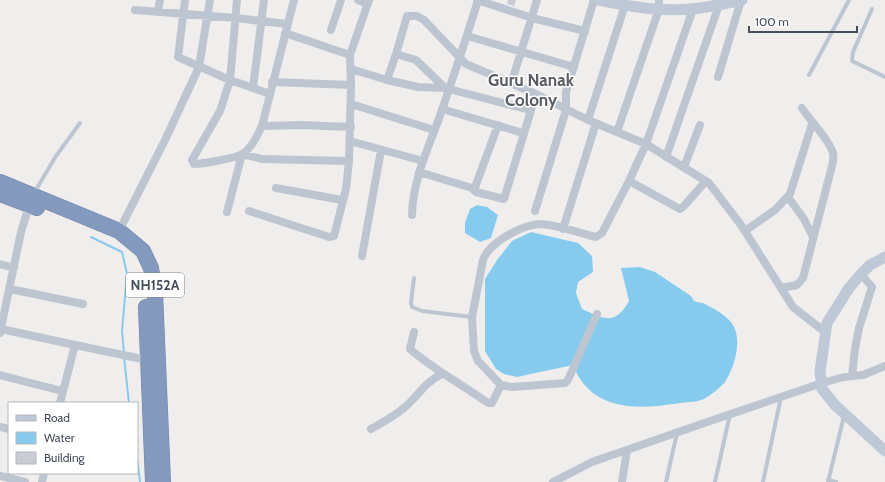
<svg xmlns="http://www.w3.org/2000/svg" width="885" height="482" font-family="Cabin,sans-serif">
  <rect width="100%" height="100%" fill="#f0eeed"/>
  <path fill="#86cbee" d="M477,205L487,207L498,215L491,238L480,242L465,233V223L470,209Z
    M531,232L578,243L592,256L593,272L578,282L576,293L582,309C604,319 615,326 629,301L621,268L640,267L655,272L691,296L694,301C698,303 702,302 705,304C713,308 725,315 730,321C744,336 735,367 725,382C721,387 710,396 704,399C695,403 682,402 673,404C632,410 590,409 573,365L517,377L504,374L496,369L485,351V279L497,260L512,241Z"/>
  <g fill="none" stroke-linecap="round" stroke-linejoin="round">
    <path stroke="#86cbee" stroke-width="2" d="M91,237L122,252L127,274L122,331L124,353
      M124,357L129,403
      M137,456L140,482"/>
  </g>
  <path fill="#c9ccd4" d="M508,0H516L514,6L507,4Z"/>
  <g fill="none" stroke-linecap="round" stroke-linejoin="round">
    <defs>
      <path id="highway" d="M0,182L119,231L143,251L151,268L155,292L163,482
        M0,194L37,208
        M146,307L153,482"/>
    </defs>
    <use href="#highway" stroke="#6f84aa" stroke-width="16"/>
    <path stroke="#bdc6d0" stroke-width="4" d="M872,9L853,52L852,61L885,77
      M809,75L849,0
      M34,193L56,156L80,123
      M414,278L411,303L412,307L422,311L472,317
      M828,480L836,482
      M666,482L677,433
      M715,482L730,414
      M763,482L781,397
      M828,482L844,416"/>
    <path stroke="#bdc6d0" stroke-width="8" d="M185,0L178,57L230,80L270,94
      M237,0L230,80L220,111L192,160L194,164C202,164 236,158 242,154C252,148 257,136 262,126L294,0
      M358,0L368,4
      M477,0L532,18L585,31
      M135,10L236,18L287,24
      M158,11L160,0
      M331,30L341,0
      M285,33L350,55
      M467,36L574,67
      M351,69L387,80L396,54
      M718,77L741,0
      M387,80L418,87L445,88
      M272,82L351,85
      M511,84L537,0
      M253,88L264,0
      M351,104L434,130
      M442,109L523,133
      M530,110L445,88L416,60L396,54L407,16H417L424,20L466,64L536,94L588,120L646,144L709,183L741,225L793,307L825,332
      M588,120L625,5
      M262,126L301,125L351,127
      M617,132L659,9V0
      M350,141L423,161
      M666,157L719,5
      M684,167L700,125
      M419,172L472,188L476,192L504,199L536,94
      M629,181L680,209L683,207L706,181
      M276,188L342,200
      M474,190L498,125
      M788,197L804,219L813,237
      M249,211L329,237L334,236L346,189L349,161L351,85L350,55L369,0
      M535,211L566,110V92L594,0
      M227,212L242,154L262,159L349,161
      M412,215C413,177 430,145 442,110C454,74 467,37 478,0
      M563,229L596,123
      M119,231L165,140L199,67L210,0
      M745,231L775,210L790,194L812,124
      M362,256L381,150
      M0,264L14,268
      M781,288L797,285L803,278L832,166C833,162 834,157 833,153C829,139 810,121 802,108
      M10,289L83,304
      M597,314L568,380L565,383L512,387L501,385L478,361L474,351L472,317L483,260C489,242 524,224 541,224C559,225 578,233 596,237L602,233L629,181L646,144L693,9
      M1,329L75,345
      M414,332L410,349C434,370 462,384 488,403H492L501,385
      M0,333L21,232L30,203
      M0,375L62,391
      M852,376L855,349L859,328L872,287L861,274
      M60,403L75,345L147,360
      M0,427L9,429
      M371,429C383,422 395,416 405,407C418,396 426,381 442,374
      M0,476L25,482
      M42,482L44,473
      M553,482L592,462L713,420L822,383L844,377L863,375L885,366
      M622,482L627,450"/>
    <path stroke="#bfc8d7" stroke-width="11" d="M599,0C632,7 666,13 700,8C714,6 728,3 742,0
      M885,257L870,265L861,274L849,288L827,323L820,371L822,389L835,405L885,451"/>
    <use href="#highway" stroke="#8499be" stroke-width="15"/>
  </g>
  <g text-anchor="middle" stroke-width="3" stroke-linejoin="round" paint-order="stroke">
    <rect fill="#fff" stroke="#7d838c" stroke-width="1" x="126" y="273" width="58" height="24" rx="3"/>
    <g font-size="14" font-weight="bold" fill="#454e5b">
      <text x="155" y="290">NH152A</text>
    </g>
    <g font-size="17" font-weight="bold" fill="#5a5d63" stroke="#fff">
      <text x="531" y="86">Guru Nanak<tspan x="531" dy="20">Colony</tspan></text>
    </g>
  </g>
  <rect x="8" y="402" width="130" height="72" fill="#ffffff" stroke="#b5b8bd"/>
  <rect x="16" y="415" width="20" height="6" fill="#bfc8d7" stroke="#b5b8bd"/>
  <text x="44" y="422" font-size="12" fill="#454e5b">Road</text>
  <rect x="16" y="432" width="20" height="12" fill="#86cbee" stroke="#b5b8bd"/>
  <text x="44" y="442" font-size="12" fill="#454e5b">Water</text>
  <rect x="16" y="452" width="20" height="12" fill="#c9ccd4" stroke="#b5b8bd"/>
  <text x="44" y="462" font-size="12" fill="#454e5b">Building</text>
  <path d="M749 26v6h108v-6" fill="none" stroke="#454e5b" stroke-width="2"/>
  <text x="755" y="26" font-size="12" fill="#454e5b" stroke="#ffffff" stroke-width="3" paint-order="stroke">100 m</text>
</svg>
